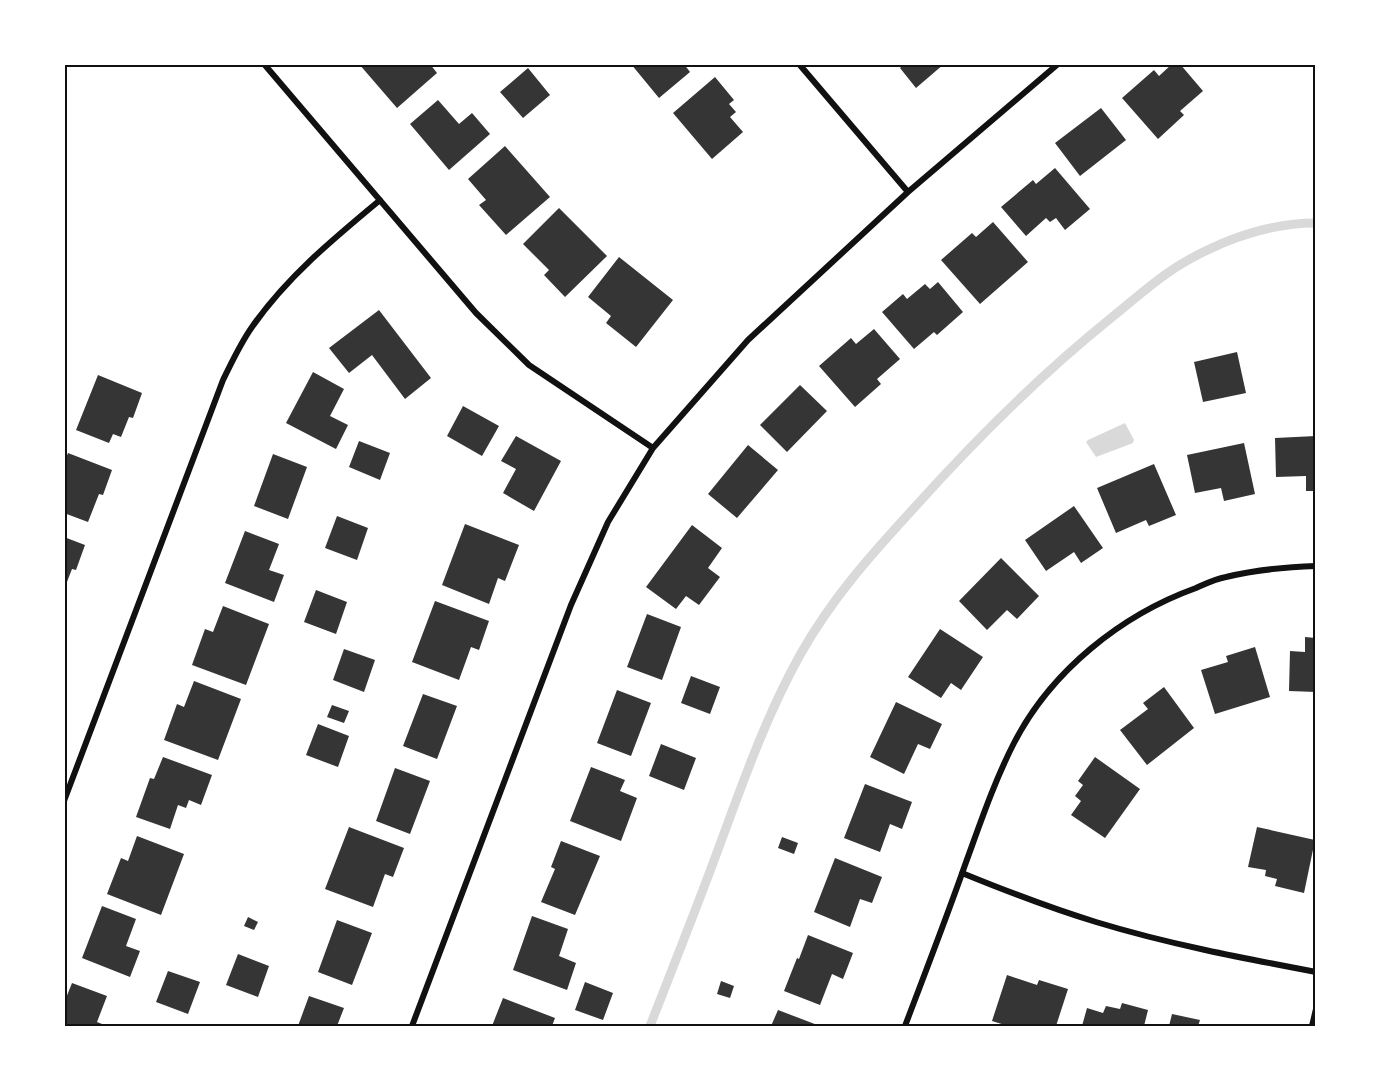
<svg xmlns="http://www.w3.org/2000/svg" width="1380" height="1091" font-family="'Sofia Sans Condensed',sans-serif">
  <rect width="100%" height="100%" fill="#fff"/>
  <path fill="#d9d9d9" d="M1125,423L1134,440L1133,443L1096,457L1086,442L1088,440Z"/>
  <g fill="none" stroke-linecap="round" stroke-linejoin="round">
    <path stroke="#d9d9d9" stroke-width="9" d="M650,1026C673,967 697,907 719,847C743,782 766,716 800,655C832,598 870,556 914,508C975,440 1039,376 1111,318C1136,298 1162,274 1190,259C1228,238 1272,223 1316,223"/>
  </g>
  <path fill="#353535" d="M359,64H430L437,73L397,108Z
    M631,64H684L690,72L659,98Z
    M904,64H944L916,88L900,68Z
    M1172,64H1180L1203,91L1180,111L1184,115L1158,139L1122,98L1154,70L1159,76Z
    M528,68L550,95L523,118L500,92Z
    M715,77L734,100L729,104L736,112L730,117L743,132L712,159L673,113Z
    M438,100L459,124L472,113L490,134L449,170L410,124Z
    M1101,108L1126,140L1080,176L1055,143Z
    M505,146L550,197L506,235L479,205L486,200L468,179Z
    M1055,168L1090,209L1065,230L1056,218L1050,222L1046,218L1026,236L1001,207L1033,180L1036,184Z
    M559,208L607,256L565,297L544,275L549,270L523,244Z
    M993,222L1028,262L980,304L941,260L972,233L976,237Z
    M619,257L673,300L636,347L606,323L611,316L588,297Z
    M938,282L963,312L937,335L934,332L914,349L882,312L903,294L907,299L925,284L930,289Z
    M379,310L431,378L405,399L372,355L349,373L329,348Z
    M874,329L900,359L877,379L881,384L855,407L819,366L851,338L856,344Z
    M1237,352L1246,393L1203,402L1194,362Z
    M313,372L344,389L330,416L348,425L336,449L286,423Z
    M98,375L142,393L133,418L129,417L121,437L113,434L109,443L76,430Z
    M800,385L827,411L787,452L760,425Z
    M463,406L499,426L482,456L447,436Z
    M516,436L561,461L534,511L503,493L516,469L501,461Z
    M1316,436V491H1306V476L1276,477L1275,438Z
    M359,441L390,453L380,480L349,467Z
    M1244,443L1255,494L1224,501L1221,488L1195,493L1187,455Z
    M748,445L778,470L737,518L708,494Z
    M68,453L112,470L103,495L99,494L88,522L64,513V463Z
    M273,454L307,467L288,519L254,506Z
    M1154,464L1176,515L1149,526L1146,520L1116,533L1097,488Z
    M1074,506L1103,548L1081,563L1074,552L1046,571L1025,540Z
    M337,516L368,528L357,560L325,548Z
    M465,524L519,545L505,581L498,578L489,604L442,585Z
    M692,525L722,548L708,568L720,577L699,605L686,596L676,609L646,587Z
    M245,531L279,544L269,570L284,575L274,602L225,583Z
    M64,537L85,545L76,570L72,569L65,587Z
    M1001,558L1039,596L1017,619L1007,610L987,630L959,601Z
    M316,590L347,602L336,634L304,622Z
    M435,601L489,621L479,650L471,647L459,680L412,662Z
    M223,606L269,624L246,685L192,665L205,629L213,632Z
    M647,614L681,627L662,680L627,667Z
    M940,629L983,657L961,690L951,683L941,698L908,677Z
    M1305,637L1316,638V692L1289,691L1290,651L1305,652Z
    M1255,647L1270,697L1215,714L1201,670L1228,662L1226,656Z
    M344,649L375,660L364,692L333,680Z
    M691,676L720,687L710,714L681,703Z
    M194,681L241,699L218,760L164,740L177,704L184,707Z
    M1164,687L1194,728L1147,765L1120,730L1148,709L1143,703Z
    M617,690L651,703L631,756L597,743Z
    M423,694L457,706L437,759L403,746Z
    M896,702L942,724L930,749L918,744L904,774L870,757Z
    M332,705L349,711L344,723L327,717Z
    M318,724L349,736L338,767L306,755Z
    M661,744L696,758L684,790L649,776Z
    M163,757L212,775L201,805L189,800L186,808L178,805L170,829L136,817L150,778L154,779Z
    M1095,757L1140,789L1105,838L1071,815L1081,801L1075,796L1083,785L1078,781Z
    M591,767L625,780L620,791L637,798L621,841L570,821Z
    M395,768L430,781L410,834L376,821Z
    M865,784L912,802L902,829L890,824L880,852L844,838Z
    M349,827L404,848L393,877L385,874L373,907L325,889Z
    M1257,827L1315,840L1304,893L1275,886L1277,879L1265,876L1266,870L1248,867Z
    M137,836L184,854L161,915L107,894L121,858L128,861Z
    M782,837L798,843L794,854L778,848Z
    M561,841L600,856L575,915L541,902L555,869L551,867Z
    M835,858L882,877L872,903L860,899L850,927L814,912Z
    M102,906L136,919L126,946L140,951L130,977L82,958Z
    M532,916L568,929L559,956L576,963L567,990L513,970Z
    M248,917L258,922L254,930L244,926Z
    M337,920L372,933L352,985L318,972Z
    M808,935L853,953L843,979L832,974L820,1005L784,991L797,958L799,959Z
    M238,954L269,966L258,997L226,985Z
    M168,971L200,982L188,1014L156,1002Z
    M1007,975L1037,985L1039,980L1068,989L1056,1026H1008L992,1021Z
    M721,981L734,986L730,998L717,994Z
    M585,982L613,993L603,1020L575,1010Z
    M72,983L107,996L97,1022L107,1026H64V1003Z
    M309,996L344,1008L337,1026H298Z
    M503,998L555,1018L552,1026H492Z
    M1122,1003L1148,1010L1144,1026H1082L1087,1008L1103,1013L1106,1006L1120,1009Z
    M778,1010L820,1026H771Z
    M1172,1014L1200,1020L1198,1026H1169Z"/>
  <g fill="none" stroke-linecap="round" stroke-linejoin="round">
    <path stroke="#111" stroke-width="6" d="M264,64L476,313L529,365L653,448
      M799,64L908,192
      M64,801L223,380C232,362 240,344 252,327C287,277 333,239 380,200
      M962,873C1006,891 1050,908 1096,922C1168,944 1242,958 1316,972
      M412,1026L571,605L608,522L653,448L748,340L908,192L1058,64
      M905,1026C925,973 946,919 965,865C980,824 994,782 1014,743C1051,671 1121,615 1196,588C1205,584 1215,579 1226,577C1255,570 1286,567 1316,566
      M1312,1026L1316,1009"/>
  </g>
  <rect width="1380" height="1091" fill="none" stroke="#ffffff" stroke-width="132"/>
  <rect x="66" y="66" width="1248" height="959" fill="none" stroke="#111" stroke-width="2"/>
</svg>
